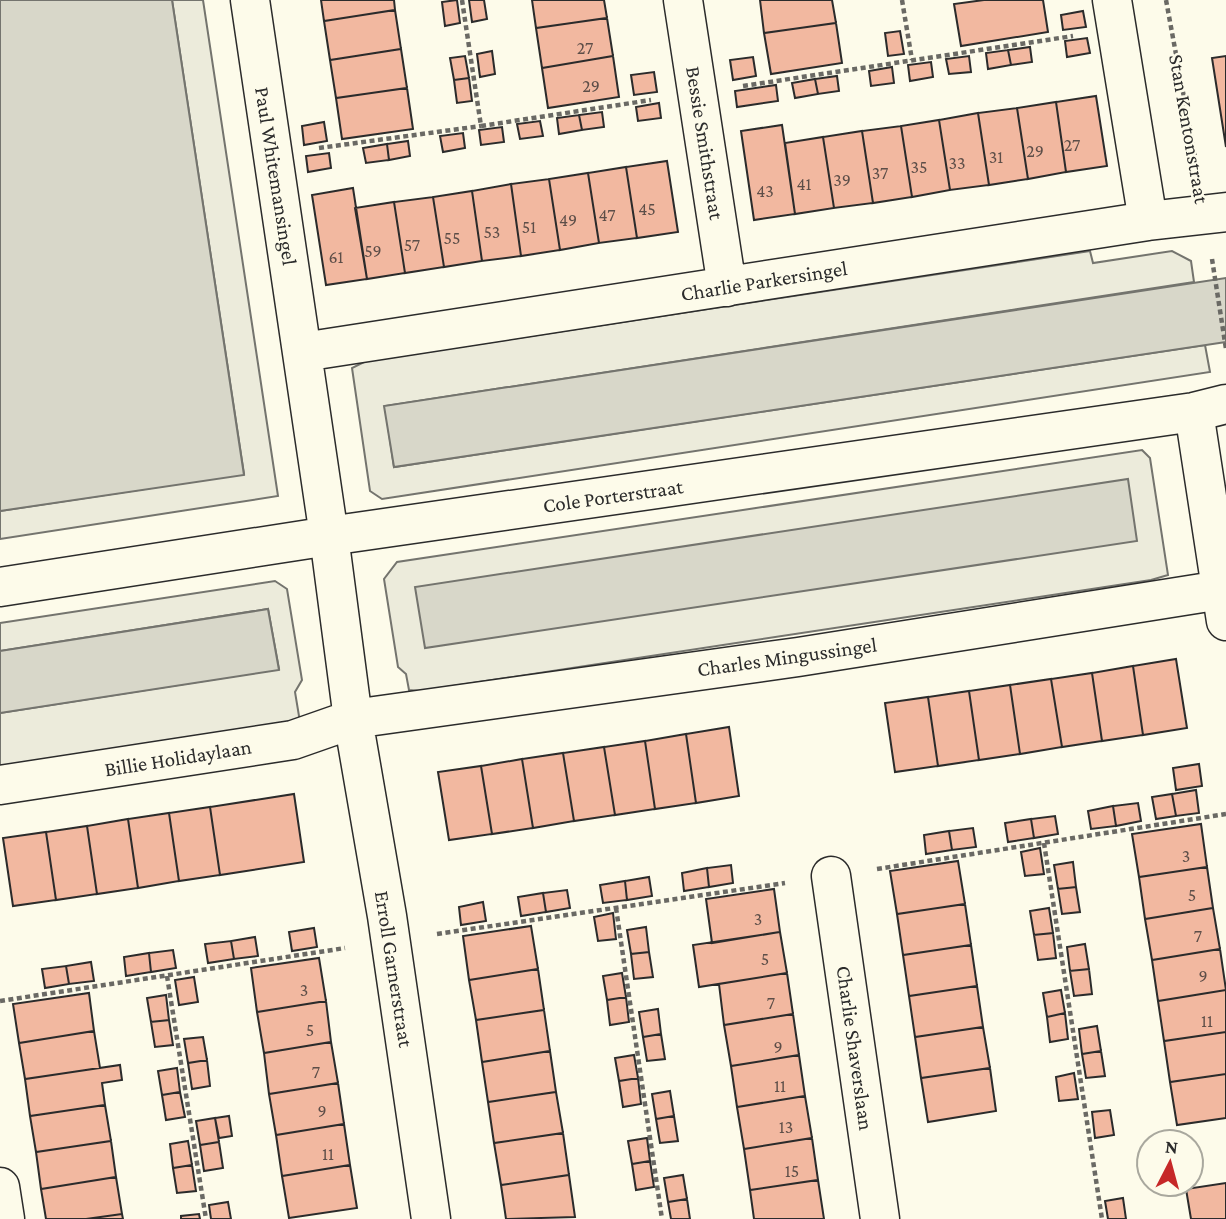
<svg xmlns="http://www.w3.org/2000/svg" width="1226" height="1219" font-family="'Crimson Pro',serif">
  <rect width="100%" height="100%" fill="#fdfbea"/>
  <path fill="#ecebdb" stroke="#74746e" stroke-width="2" d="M172,0H203L278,496L0,539V511L244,474Z
    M1090,251L1093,263L1172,251L1191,261L1194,282L385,406L394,467L1205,345L1210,372L382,499L370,491L352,368L366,361Z
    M1142,450L1150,458L1168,575L1151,580L420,691L409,690L406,674L398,667L384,579L397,562Z
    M275,581L287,589L302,680L295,692L300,722L0,767V713L279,669L268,609L0,651V623Z"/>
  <path fill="#d8d7c9" stroke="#74746e" stroke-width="2" d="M0,0H172L244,475L0,511Z
    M1226,278V342L394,467L384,406Z
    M1128,479L1137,541L425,648L415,587Z
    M268,609L279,670L0,713V651Z"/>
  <path fill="#f2b8a0" stroke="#2b2b2b" stroke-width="2" d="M321,0H394L395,10L324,21Z
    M457,0L460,23L445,26L442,2Z
    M469,0H484L487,19L472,22Z
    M532,0H604L607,18L536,28Z
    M760,0H832L836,23L764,33Z
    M984,0H1043L1048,32L961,46L954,4Z
    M395,10L401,49L330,60L324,21Z
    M1083,11L1086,27L1063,30L1061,15Z
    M607,18L613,56L542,68L536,28Z
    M836,23L842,63L771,74L764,33Z
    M900,31L904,54L888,56L885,33Z
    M1087,38L1090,53L1067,57L1065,41Z
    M1030,47L1032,62L1011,65L1008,50Z
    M401,49L407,88L336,98L330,60Z
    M1008,50L1011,65L988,69L986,53Z
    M492,51L495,74L480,77L477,54Z
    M465,56L469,78L454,80L450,58Z
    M613,56L619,97L548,108L542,68Z
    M969,56L971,72L949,74L946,59Z
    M1226,56V147L1212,58Z
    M753,57L756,76L733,80L730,60Z
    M931,62L933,77L910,81L908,65Z
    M892,67L894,83L871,86L869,71Z
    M654,72L657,92L634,95L631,75Z
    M837,76L839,91L818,94L815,79Z
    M469,78L472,101L457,103L454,80Z
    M815,79L818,94L795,98L792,83Z
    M776,85L778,101L737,107L735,91Z
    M407,88L413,129L342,139L336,98Z
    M1096,96L1107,166L1066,172L1056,102Z
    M1056,102L1066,172L1028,179L1017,108Z
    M659,103L661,118L638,121L636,107Z
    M1017,108L1028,179L989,185L978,113Z
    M602,112L604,127L582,130L579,115Z
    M978,113L989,185L950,190L939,120Z
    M579,115L582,130L559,134L557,118Z
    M939,120L950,190L912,197L901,126Z
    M540,121L543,136L520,139L517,124Z
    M324,122L327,141L304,145L302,126Z
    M782,125L795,214L754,220L741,131Z
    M901,126L912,197L873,203L862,131Z
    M502,127L504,142L481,145L479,130Z
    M862,131L873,203L834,208L823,137Z
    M463,133L465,148L443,152L440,136Z
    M823,137L834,208L795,214L785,143Z
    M408,141L410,156L389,160L387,144Z
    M387,144L389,160L366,163L363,148Z
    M329,153L331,168L308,172L306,156Z
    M667,161L678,232L637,238L626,167Z
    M626,167L637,238L599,243L588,173Z
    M588,173L599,243L560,250L549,179Z
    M549,179L560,250L521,256L511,184Z
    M511,184L521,256L482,261L472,191Z
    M353,188L367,279L326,285L312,195Z
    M472,191L482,261L444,267L433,197Z
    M433,197L444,267L405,273L394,202Z
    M394,202L405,273L367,279L355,208Z
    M1176,659L1187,728L1143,735L1133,666Z
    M1133,666L1143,735L1102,741L1092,673Z
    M1092,673L1102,741L1062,747L1051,679Z
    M1051,679L1062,747L1020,754L1010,685Z
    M1010,685L1020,754L979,760L969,691Z
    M969,691L979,760L938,766L928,697Z
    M928,697L938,766L895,772L885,703Z
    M729,727L739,796L696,803L686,734Z
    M686,734L696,803L655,809L645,741Z
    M645,741L655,809L615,815L604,747Z
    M604,747L615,815L574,821L563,753Z
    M563,753L574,821L533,828L522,759Z
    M522,759L533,828L492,834L481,766Z
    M1199,764L1202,786L1176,790L1173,768Z
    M481,766L492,834L449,840L438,772Z
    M1196,790L1199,813L1176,816L1172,794Z
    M294,794L304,862L220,875L210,807Z
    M1172,794L1176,816L1156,819L1152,797Z
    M1138,803L1141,821L1116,826L1113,806Z
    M1113,806L1116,826L1091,829L1088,811Z
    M210,807L220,875L179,881L169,813Z
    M169,813L179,881L138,888L128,819Z
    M1055,816L1058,834L1034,838L1031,819Z
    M128,819L138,888L97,894L87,826Z
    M1031,819L1034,838L1008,842L1005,823Z
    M1201,824L1207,867L1139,877L1132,834Z
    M87,826L97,894L56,900L46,832Z
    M973,828L976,847L952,850L949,831Z
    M949,831L952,850L926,854L924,835Z
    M46,832L56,900L13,906L3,838Z
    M1040,848L1044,874L1025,876L1021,852Z
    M958,861L965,904L897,914L890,871Z
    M1073,862L1076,887L1058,889L1054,865Z
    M731,865L733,883L709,887L707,868Z
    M1207,867L1213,908L1145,919L1139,877Z
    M707,868L709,887L684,891L682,873Z
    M649,877L652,896L627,900L625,881Z
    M625,881L627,900L603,903L600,885Z
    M1076,887L1080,912L1062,914L1058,889Z
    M774,889L780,932L712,943L706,899Z
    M567,890L570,908L546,912L543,893Z
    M543,893L546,912L521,916L518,897Z
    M483,902L486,921L461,925L459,907Z
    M965,904L971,945L903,955L897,914Z
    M1049,908L1053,933L1034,935L1030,911Z
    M1213,908L1220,949L1152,960L1145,919Z
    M613,913L616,939L598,941L594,917Z
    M531,926L538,969L469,980L463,936Z
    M646,927L649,952L631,954L627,930Z
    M314,928L317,947L292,951L289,932Z
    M780,932L787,973L699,987L693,945Z
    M1053,933L1056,958L1038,960L1034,935Z
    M255,937L258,956L234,959L231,941Z
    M231,941L234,959L208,963L205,944Z
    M1085,944L1089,969L1070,971L1067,947Z
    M971,945L977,986L909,996L903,955Z
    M1220,949L1226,990L1158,1001L1152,960Z
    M173,950L176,968L151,972L149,953Z
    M649,952L653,977L634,979L631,954Z
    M149,953L151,972L126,976L124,957Z
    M319,958L326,1001L257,1012L251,968Z
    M91,962L94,981L69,984L66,966Z
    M66,966L69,984L45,988L42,969Z
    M538,969L544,1010L476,1020L469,980Z
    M1089,969L1092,994L1074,996L1070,971Z
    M622,973L626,997L607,1000L603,976Z
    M787,973L793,1014L724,1025L719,984Z
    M194,977L198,1002L179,1005L175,980Z
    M977,986L983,1027L915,1037L909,996Z
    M1061,990L1065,1013L1047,1017L1043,993Z
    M1226,990V1032L1164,1041L1158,1001Z
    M89,993L94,1031L19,1043L13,1004Z
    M166,995L169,1020L151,1022L147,998Z
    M626,997L629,1022L610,1025L607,1000Z
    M326,1001L331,1042L264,1053L257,1012Z
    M658,1009L661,1034L643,1037L639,1012Z
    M544,1010L550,1051L482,1062L476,1020Z
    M1065,1013L1068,1039L1050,1042L1047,1017Z
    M793,1014L799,1055L731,1066L724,1025Z
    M169,1020L173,1045L155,1047L151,1022Z
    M1097,1026L1101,1051L1082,1054L1079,1029Z
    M983,1027L990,1068L921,1078L915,1037Z
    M94,1031L100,1068L25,1079L19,1043Z
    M1226,1032V1074L1170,1082L1164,1041Z
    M661,1034L665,1059L647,1061L643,1037Z
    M203,1037L207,1060L188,1063L184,1039Z
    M331,1042L338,1083L269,1094L264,1053Z
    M550,1051L556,1092L488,1102L482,1062Z
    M1101,1051L1105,1076L1086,1078L1082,1054Z
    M634,1055L638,1078L619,1081L615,1058Z
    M799,1055L805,1096L737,1107L731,1066Z
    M207,1060L210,1086L192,1089L188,1063Z
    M120,1065L122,1080L102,1083L105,1105L30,1116L25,1079Z
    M177,1068L180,1092L162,1095L158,1071Z
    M990,1068L996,1111L928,1122L921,1078Z
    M1074,1073L1078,1099L1059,1101L1056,1077Z
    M1226,1074V1118L1177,1125L1170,1082Z
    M638,1078L641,1104L623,1107L619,1081Z
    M338,1083L344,1124L276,1135L269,1094Z
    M670,1091L674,1116L656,1119L652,1094Z
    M180,1092L185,1117L166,1120L162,1095Z
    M556,1092L563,1133L494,1143L488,1102Z
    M805,1096L812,1138L744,1149L737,1107Z
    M105,1105L111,1141L36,1152L30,1116Z
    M1110,1110L1114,1135L1095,1138L1092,1112Z
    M229,1116L232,1136L219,1138L215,1118Z
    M674,1116L678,1141L660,1143L656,1119Z
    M215,1118L219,1142L200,1145L196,1121Z
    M344,1124L350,1165L282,1176L276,1135Z
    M563,1133L569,1175L501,1185L494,1143Z
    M647,1138L650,1161L632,1164L628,1141Z
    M812,1138L818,1180L750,1190L744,1149Z
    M111,1141L116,1177L41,1189L36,1152Z
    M188,1141L192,1165L173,1168L170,1144Z
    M219,1142L223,1168L204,1171L200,1145Z
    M650,1161L654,1187L636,1190L632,1164Z
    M192,1165L196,1191L177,1193L173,1168Z
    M350,1165L357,1208L289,1218L282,1176Z
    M569,1175L575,1217L506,1219L501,1185Z
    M683,1175L687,1199L668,1202L664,1178Z
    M116,1177L122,1214L86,1219H46L41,1189Z
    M818,1180L824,1219H754L750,1190Z
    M1226,1183V1219H1191L1186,1189Z
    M1123,1198L1126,1219H1108L1105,1201Z
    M687,1199L690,1219H671L668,1202Z
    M228,1202L231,1219H211L209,1205Z
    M122,1214L123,1219H86Z
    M199,1214L200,1219H181V1216Z"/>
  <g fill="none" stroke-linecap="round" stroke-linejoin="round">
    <defs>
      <path id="street" d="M250,0L329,536L353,719L387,916L431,1219
        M683,0L727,287
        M1112,0L1148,221
        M303,352L1148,221L1226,212
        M1194,412L1226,621
        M0,587L329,536L1194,412L1226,404
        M0,785L293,740L353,719L798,657L1221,590
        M831,876L880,1219
        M0,1187L5,1219"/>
    </defs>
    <use href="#street" stroke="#2b2b2b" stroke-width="41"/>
    <path stroke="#6a6964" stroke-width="4.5" stroke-dasharray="5 3.5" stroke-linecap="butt" d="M462,0L481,126L651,100
      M902,0L912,60
      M1166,0L1197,168
      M743,86L1073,36
      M319,148L481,126
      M1212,259L1226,349
      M1044,843L1102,1219
      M877,869L1226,814
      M616,908L662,1219
      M437,934L785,883
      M167,976L206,1219
      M0,1001L345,948"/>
    <use href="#street" stroke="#fdfbea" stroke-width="38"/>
  </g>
  <g text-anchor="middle" stroke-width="5" stroke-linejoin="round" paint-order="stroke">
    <g font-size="18" fill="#5d4e48">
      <text x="585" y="54">27</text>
      <text x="591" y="92">29</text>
      <text x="1072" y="151">27</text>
      <text x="1035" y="157">29</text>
      <text x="996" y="163">31</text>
      <text x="957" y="169">33</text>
      <text x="919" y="173">35</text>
      <text x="880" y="179">37</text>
      <text x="842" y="186">39</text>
      <text x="804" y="190">41</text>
      <text x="765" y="197">43</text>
      <text x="647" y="215">45</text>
      <text x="607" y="221">47</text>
      <text x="568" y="226">49</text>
      <text x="529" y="233">51</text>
      <text x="492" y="238">53</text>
      <text x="452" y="244">55</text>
      <text x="412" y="251">57</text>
      <text x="373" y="257">59</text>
      <text x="336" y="263">61</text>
      <text x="1186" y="862">3</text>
      <text x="1192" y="901">5</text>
      <text x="758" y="925">3</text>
      <text x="1198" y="942">7</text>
      <text x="765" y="965">5</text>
      <text x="1203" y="982">9</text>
      <text x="304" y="996">3</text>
      <text x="771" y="1009">7</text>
      <text x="1207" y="1027">11</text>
      <text x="310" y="1036">5</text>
      <text x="778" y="1053">9</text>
      <text x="316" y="1078">7</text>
      <text x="780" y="1092">11</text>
      <text x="322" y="1117">9</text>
      <text x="786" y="1133">13</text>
      <text x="328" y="1160">11</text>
      <text x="792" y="1177">15</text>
    </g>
    <g font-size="21" fill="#2b2b2b" stroke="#fdfbea">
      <text transform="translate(1189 129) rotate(80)" y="7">Stan Kentonstraat</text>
      <text transform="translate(705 143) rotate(81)" y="7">Bessie Smithstraat</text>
      <text transform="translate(276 176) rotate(81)" y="7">Paul Whitemansingel</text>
      <text transform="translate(764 281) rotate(-9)" y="7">Charlie Parkersingel</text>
      <text transform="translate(613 496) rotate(-8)" y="7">Cole Porterstraat</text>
      <text transform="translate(787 657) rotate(-8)" y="7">Charles Mingussingel</text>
      <text transform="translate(178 758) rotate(-9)" y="7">Billie Holidaylaan</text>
      <text transform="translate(394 969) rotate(81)" y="7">Erroll Garnerstraat</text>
      <text transform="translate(855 1048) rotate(82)" y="7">Charlie Shaverslaan</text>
    </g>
  </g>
  <g transform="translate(1170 1163) rotate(6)"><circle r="33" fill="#fdfbea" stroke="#a9a89e" stroke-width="2"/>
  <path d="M0-5L12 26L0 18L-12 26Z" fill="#c62828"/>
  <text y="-10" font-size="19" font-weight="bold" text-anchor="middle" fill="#2b2b2b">N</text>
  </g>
</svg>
